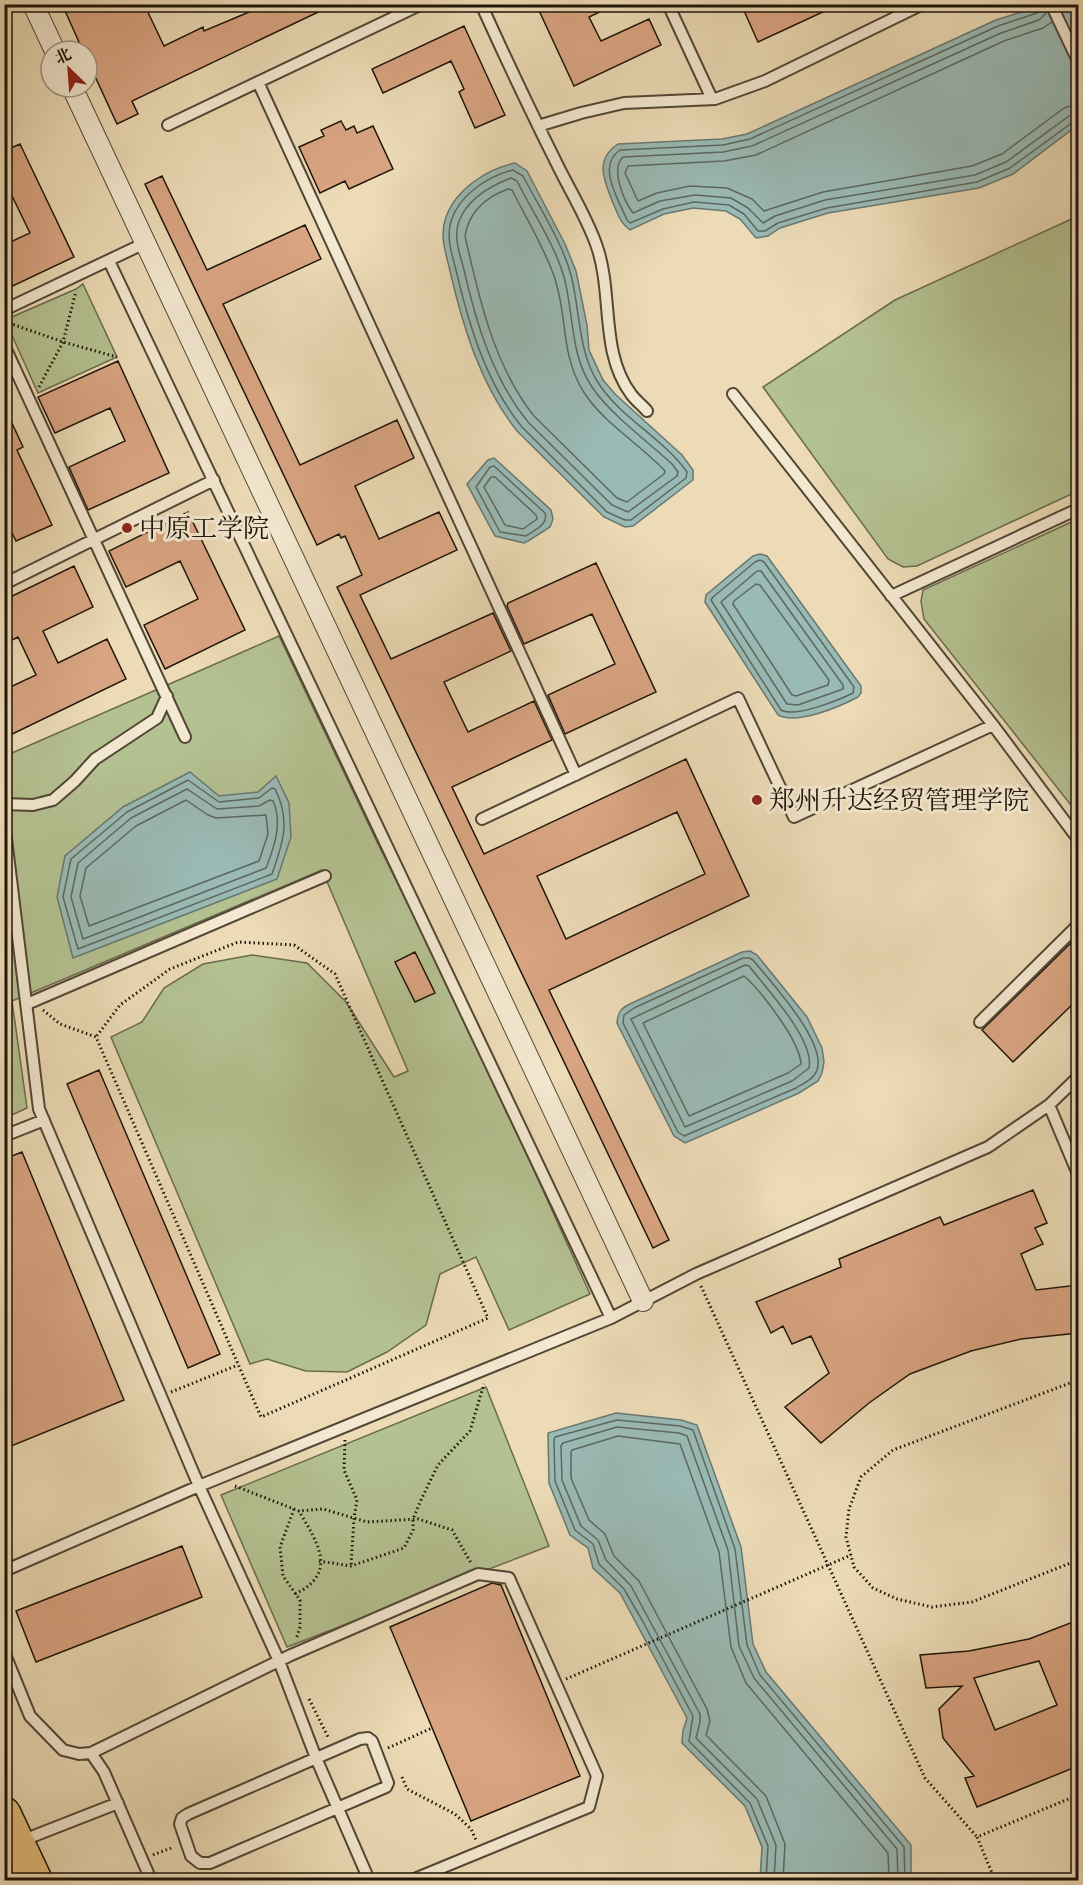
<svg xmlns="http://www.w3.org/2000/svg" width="1083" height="1885" font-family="'IM FELL DW Pica','Noto Serif SC',serif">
  <rect width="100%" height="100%" fill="#ecdbb6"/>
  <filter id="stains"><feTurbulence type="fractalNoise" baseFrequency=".00333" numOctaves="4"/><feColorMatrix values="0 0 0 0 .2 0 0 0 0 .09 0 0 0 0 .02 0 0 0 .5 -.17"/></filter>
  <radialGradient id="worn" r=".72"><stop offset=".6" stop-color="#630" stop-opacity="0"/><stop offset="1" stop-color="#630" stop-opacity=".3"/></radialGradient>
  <path fill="#b4c191" stroke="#696b4e" stroke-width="1.5" d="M1078,216V491L917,566L903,567L888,559L763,387L895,300Z
    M83,284L117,357L38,393L5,320L76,289Z
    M1078,519V814L924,619L921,601L923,590Z
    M279,636L378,844L475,1040L590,1294L509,1330L476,1257L440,1274L426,1325L387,1352L347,1372L306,1371L267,1359L250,1364L111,1037L142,1022L164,988L203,964L252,955L307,963L346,1002L394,1077L408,1071L322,870L12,1001L27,1108L5,1118V756Z
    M486,1387L549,1546L287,1647L221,1495Z"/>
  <path fill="#9abab5" stroke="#687871" stroke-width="1.5" d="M1043,5H1078V125L1013,174L979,188L828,213L780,228L768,236L756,238L740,219L726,211L693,208L664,214L630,230C620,223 618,214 613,203C604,180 594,160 618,144L722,139L747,134L996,20Z
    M515,163L527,171L565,244L576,271L587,325L589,350L603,380L615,394L682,455L693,470V480L633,526L625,527L604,517L517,431C481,386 463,327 450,271C446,253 439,236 446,217C456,189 487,169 515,163Z
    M494,458L551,510L553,519L550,527L528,541L524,543L495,536L467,484L488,460Z
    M760,554L767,556L861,686V693L858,697C839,707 797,725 778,715L705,602L706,595L753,556Z
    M190,772L219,796L258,792L276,776L289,803L291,837L277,879L73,958L57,897L65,856L123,807Z
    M750,951L757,955L807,1017L822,1048L824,1062L822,1073L818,1081L799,1093L685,1143L674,1136L617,1023C618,1011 621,1008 632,1003L742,952Z
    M616,1413L681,1420L697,1425L741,1547L753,1644L766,1672L911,1845V1880H760L762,1847L745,1806L682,1743L683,1731L687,1718L620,1593L593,1568L588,1548L570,1535L549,1483L548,1433Z"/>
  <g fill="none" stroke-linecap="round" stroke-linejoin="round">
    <path stroke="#5c6860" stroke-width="1.5" d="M1041,4V9L1037,13L998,26L750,139L723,145L620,150C596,166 619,200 627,220L630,223L663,209L694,202L729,205L744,214L758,231H765L778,223L827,208L977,182L1010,168L1073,122L1078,121
      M1047,12L1039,20L1001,33L752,146L723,152L623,157C610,169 624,201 633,213L660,201L695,195L731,198L748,208L763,223L775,216L825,200L975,175L1006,162L1069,116L1078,113
      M1052,22L1043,28L1004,41L756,155L724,161L628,166L625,173L638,201L657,193L690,186L727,188L752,199L764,211L823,192L972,166L1002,154L1064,108L1078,104
      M513,170L523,176C538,205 563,244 571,275C580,310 578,350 597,381C619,417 663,438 687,472L686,478L631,520H625L607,512L522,427C486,383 469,325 456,270C452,254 446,238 451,221C459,195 488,176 513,170Z
      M511,178L517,181C532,211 555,245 564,277C574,314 570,355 592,387C610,414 647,441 672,464L678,472L677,476L628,512L612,505L528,422C493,379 476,323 464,270C460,254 453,237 459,221C468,198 490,186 511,178Z
      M508,189L512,190C526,218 544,247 554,276C568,316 560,353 583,391C603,423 640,444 665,471L664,474L627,502L617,498L534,416C494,366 479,298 465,236C469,212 486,197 508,189Z
      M494,466L545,513C549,525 534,530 526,536L500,532L476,487L490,467Z
      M491,477H495L536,515L537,519L523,529L505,525L484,487Z
      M760,560L764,562L854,687L853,693C839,700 795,718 781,710L711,600L713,597L755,562Z
      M757,571H761L843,685V689L798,705L787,704L721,602Z
      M756,584L760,585L829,680L828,685L796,696L792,695L733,604L734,601Z
      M188,780L219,802L259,798L272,788L275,789C291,820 283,843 272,874L78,949L63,897L71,859L127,812Z
      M187,789L217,809L259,806L270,800L273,801C283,822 274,848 266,868L83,939L71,897L78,863L131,818Z
      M186,800L208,815L216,818L266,815L268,834L259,861L89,926L80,896L86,868L136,826Z
      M743,958H749L753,960C770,981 827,1042 817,1070C814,1079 804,1083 796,1088L684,1136L678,1132L623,1023L624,1015L634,1008Z
      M745,965L749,966C766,988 815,1040 809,1068L792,1081L685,1127L631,1019Z
      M744,976C761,991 800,1041 801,1064L788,1073L689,1116L643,1023Z
      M766,1880L768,1846L750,1803L689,1741L693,1716L642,1620L624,1589L599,1564L593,1544L575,1530L555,1481L554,1440L555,1437L617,1420L680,1426L693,1430L735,1549L747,1645L760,1675L904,1847L905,1880
      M774,1880L776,1845L757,1799L696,1738L700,1722V1714L631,1586L606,1560L598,1540L581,1526L562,1480L561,1446L563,1443L617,1427L679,1433L687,1436L728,1550L739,1646L754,1678L897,1849L898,1880
      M783,1880L785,1844L766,1796L706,1735L710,1721L707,1709L639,1581L614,1556L605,1534L589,1520L571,1478V1452L572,1450L618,1436L680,1444L719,1552L731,1647L746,1683L888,1853L889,1880"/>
  </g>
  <path fill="#d9a482" stroke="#1e150a" stroke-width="1.5" fill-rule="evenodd" d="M62,4H144L164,46L203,27L204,31L268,4H335L132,101L138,114L117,124L87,59V51H83Z
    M536,4H616L589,17L601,41L649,19L661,45L574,86Z
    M741,4H840L758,42Z
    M464,26L505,115L475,128L459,92L464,89L451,61L383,93L372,69Z
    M341,121L346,130L354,126L357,133L373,126L393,169L349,189L345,181L320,193L299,147L324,136L321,130Z
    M20,144L74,257L4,290V245L30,233L12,196L4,200V151Z
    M162,176L207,270L305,225L321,259L223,304L300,465L397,420L414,458L355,486L379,539L439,512L457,550L360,595L391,659L493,613L511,651L444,682L468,732L534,701L552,740L452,787L484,854L686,759L749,896L549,990L669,1240L653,1248L337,587L362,575L345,536L341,538L339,534L317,545L145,184ZM677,812L705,874L566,939L537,876Z
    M118,361L169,473L88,510L69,467L125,441L110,408L55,433L38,397Z
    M4,406L23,447L17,450L52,525L16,541L4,517Z
    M188,512L245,630L165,669L144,625L198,599L180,561L126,587L109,551Z
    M596,563L656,692L565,734L548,695L615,664L592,614L524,644L507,606L508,603Z
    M74,566L93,607L43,631L58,663L107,639L126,679L4,738V690L36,675L18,637L4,644V600Z
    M1078,936V999L1013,1062L982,1030Z
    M415,952L435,993L415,1002L395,962Z
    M99,1070L220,1354L188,1368L67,1084Z
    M22,1152L124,1400L4,1449V1159Z
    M1033,1190L1047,1223L1035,1228L1043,1244L1021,1254L1036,1290L1078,1285V1333L1021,1339L971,1351L910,1374L869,1403L821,1443L785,1407L829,1373L811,1336L792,1344L783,1326L771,1333L756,1302L841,1267L839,1259L940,1217L944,1225Z
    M182,1546L202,1597L36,1662L16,1611Z
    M492,1583L501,1585L580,1776L471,1821L390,1627Z
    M1078,1620V1766L977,1807L965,1778L974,1776L943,1738L939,1709L962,1686L926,1688L920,1655L969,1651L1029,1639ZM1039,1661L1057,1705L995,1730L974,1678Z"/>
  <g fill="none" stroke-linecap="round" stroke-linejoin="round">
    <defs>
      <path id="service" d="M481,4C505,57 530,110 556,162C569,189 586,216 596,244C614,293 599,351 631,394C635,400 642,405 647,411
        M668,4L712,99
        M1051,4L1078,61
        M258,82L576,775
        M168,125L422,4
        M538,126L581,113L624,103L715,99L765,81L923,4
        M109,261L611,1318
        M4,310L145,243
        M4,345L185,737
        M733,394L993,725L1078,839
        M4,584L214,480
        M891,596L1078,509
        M4,804L33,805L53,800L75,781L95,759L157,718L167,696
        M482,819L738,698L794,817L993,725
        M4,822L39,1109L199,1486L279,1661L316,1758L369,1880
        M27,1004L325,876
        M980,1022L1078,925
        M1049,1105L1078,1174
        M4,1136L44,1120
        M4,1571L199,1486L611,1318L696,1274L988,1147L1049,1105L1078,1077
        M4,1652L30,1716L63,1750L79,1754L91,1753L104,1772L151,1880
        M368,1738L372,1741L388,1783L386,1787L210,1863H200L191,1856L180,1824L182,1818L188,1814L360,1739Z
        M91,1753L291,1655L478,1574L509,1578L597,1776L589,1807L412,1880
        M21,1841L118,1803"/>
      <path id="minor" d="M33,4L55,51
        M72,87L643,1301"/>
      <path id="trunk" d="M4,1814L35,1880"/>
    </defs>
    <use href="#service" stroke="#524635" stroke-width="14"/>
    <use href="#minor" stroke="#524635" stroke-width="22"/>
    <use href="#trunk" stroke="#1e150a" stroke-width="36"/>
    <path stroke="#1e150a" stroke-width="3" stroke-dasharray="1.5 3" stroke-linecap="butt" d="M9,323L63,342L117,357
      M39,387L63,342L76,291
      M43,1010L60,1024L96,1037L261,1417L488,1318L335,974L294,945L238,942L170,969L120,1005L96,1037
      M701,1286L925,1778L977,1837
      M1078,1380L893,1450L861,1477L849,1509L846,1537L854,1567L873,1588L897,1599L932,1607L972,1602L1078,1560
      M171,1392L238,1365
      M345,1440L344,1470L357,1500L354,1518L351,1566
      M235,1486L299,1511L323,1509L367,1522L418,1519L452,1530L471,1563
      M294,1509L280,1547L283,1576L300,1600V1627L296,1640
      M319,1561L351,1566L404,1548L413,1530V1519L421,1500L438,1465L470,1431L484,1384
      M295,1594C339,1573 317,1542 299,1511
      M566,1679L851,1555
      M309,1699L329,1739
      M388,1748L432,1728
      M402,1777L407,1789L455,1814L471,1829L476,1840
      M153,1855L174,1847
      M995,1880L977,1837L1078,1795"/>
    <use href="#service" stroke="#f3e8d0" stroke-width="10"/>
    <use href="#minor" stroke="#f3e8d0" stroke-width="20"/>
    <use href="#trunk" stroke="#e6be7b" stroke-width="33"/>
  </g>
  <g fill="#8f2418" stroke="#f3e8d0" stroke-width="2">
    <circle cx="127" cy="528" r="6"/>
    <circle cx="757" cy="800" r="6"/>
  </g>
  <g text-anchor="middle" stroke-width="6" stroke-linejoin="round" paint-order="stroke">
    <g font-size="26" fill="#1e150a" stroke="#f3e8d0" text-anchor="start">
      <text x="139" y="537">中原工学院</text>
      <text x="769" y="809">郑州升达经贸管理学院</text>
    </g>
  </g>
  <rect width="1083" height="1885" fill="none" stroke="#ecdbb6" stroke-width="24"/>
  <rect x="6" y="6" width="1071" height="1873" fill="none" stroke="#1e150a" stroke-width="3"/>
  <rect x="12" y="12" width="1059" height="1861" fill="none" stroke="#1e150a" stroke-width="1.5"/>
  <g transform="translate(69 69) rotate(335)"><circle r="28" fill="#f3e8d0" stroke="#9e9481" stroke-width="1.5"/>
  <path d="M0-4.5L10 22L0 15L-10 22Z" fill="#8f2418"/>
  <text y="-9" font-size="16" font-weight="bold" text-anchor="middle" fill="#1e150a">北</text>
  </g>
  <rect width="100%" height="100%" filter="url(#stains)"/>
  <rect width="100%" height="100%" fill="url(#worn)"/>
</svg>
